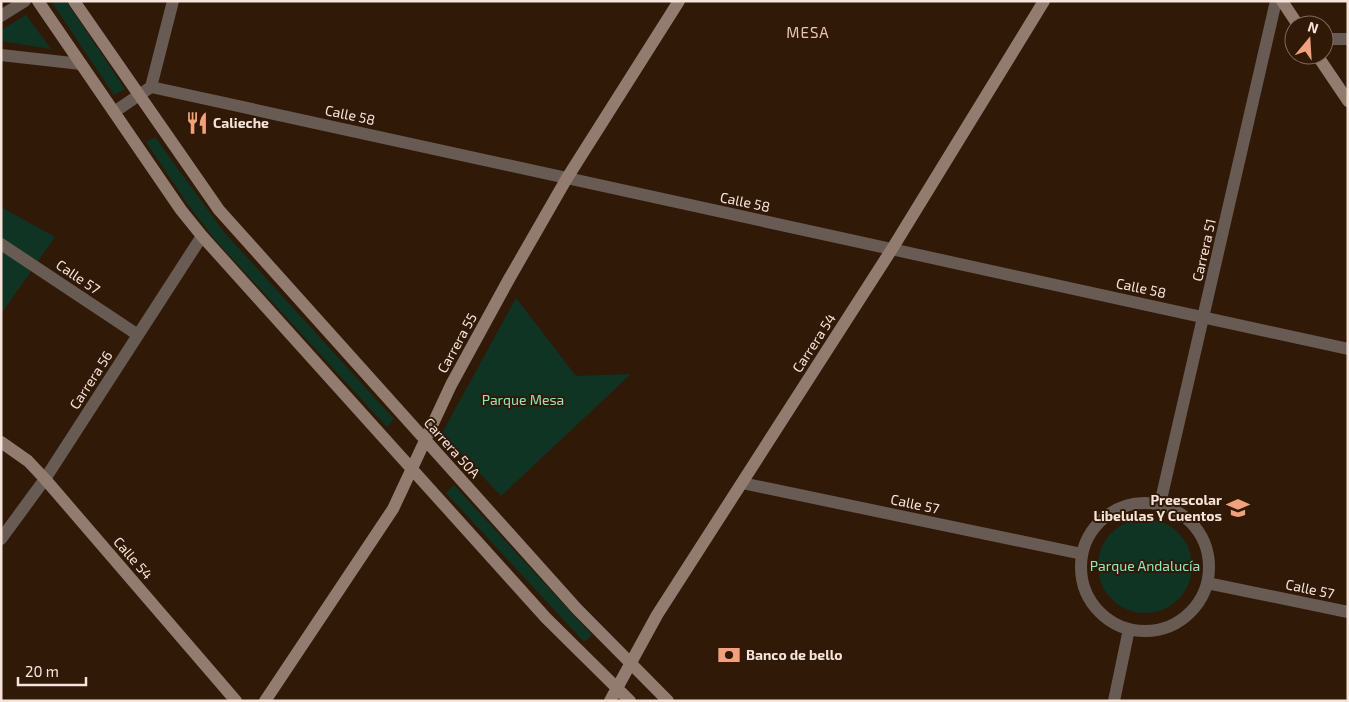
<svg xmlns="http://www.w3.org/2000/svg" width="1349" height="702" font-family="'Exo 2',sans-serif">
  <rect width="100%" height="100%" fill="#311908"/>
  <path fill="#0f3424" d="M51,1H66L125,89L114,95Z
    M26,15L51,49L1,41V30Z
    M155,137L224,232L394,419L387,427L217,242L189,206L146,142Z
    M1,207L55,237L1,314Z
    M516,298L576,376L631,374L501,496L442,433Z
    M454,485L592,635L584,642L446,493Z
    M1098 566a47 47 0 1 1 94 0a47 47 0 1 1-94 0Z"/>
  <g fill="none" stroke-linecap="round" stroke-linejoin="round">
    <path stroke="#685b53" stroke-width="12" d="M1,16L25,1
      M1324,39H1348
      M1,55L81,64
      M151,87L173,1
      M114,112L151,87L1348,349
      M1,244L138,335
      M742,483L1082,554
      M1081 567a64 64 0 1 1 128 0a64 64 0 1 1-128 0Z
      M1160,504L1276,1
      M1,539L45,479L202,236
      M1207,583L1348,612
      M1114,701L1129,629"/>
    <path stroke="#917c6f" stroke-width="12" d="M38,1L181,210L202,236L546,618L630,701
      M74,1L219,210L577,609L668,701
      M1282,1L1298,25
      M1317,55L1348,101
      M1,442L28,461L45,479L236,701
      M265,701L393,509L451,385L509,279L567,178L679,1
      M610,701L657,615L892,249L1044,1"/>
  </g>
  <defs>
    <symbol id="restaurant-bare" viewBox="-9 -9 18 18"><path d="M-5-6h1v4h1v-4h1v4h1v-4h1v5L-1.5 .5V6h-2V.5L-5-1ZM5-6V6H3V1.5H1.5Q1.5-4 5-6Z" fill="#f1a17c" stroke="#311908" stroke-width="2.5" paint-order="stroke"/></symbol>
    <symbol id="school-bare" viewBox="-9 -9 18 18"><path d="M0-5L7-2L0 1L-7-2ZM-4 1L0 2.5L4 1V4Q0 6-4 4Z" fill="#f1a17c" stroke="#311908" stroke-width="2.5" paint-order="stroke"/></symbol>
    <symbol id="bank-bare" viewBox="-9 -9 18 18"><path d="M-6-4H6V4H-6ZM0-2.3a2.3 2.3 0 1 0 0 4.6a2.3 2.3 0 1 0 0-4.6Z" fill="#f1a17c" stroke="#311908" stroke-width="2.5" paint-order="stroke"/></symbol>
  </defs>
  <g fill-rule="evenodd">
    <use href="#restaurant-bare" x="181" y="107" width="32" height="32"/>
    <use href="#school-bare" x="1222" y="492" width="32" height="32"/>
    <use href="#bank-bare" x="713" y="639" width="32" height="32"/>
  </g>
  <g text-anchor="middle" stroke-width="4" stroke-linejoin="round" paint-order="stroke">
    <g font-size="14" fill="#f6e4da" stroke="#311908">
      <text transform="translate(350 115) rotate(12)" y="5">Calle 58</text>
      <text transform="translate(745 202) rotate(12)" y="5">Calle 58</text>
      <text transform="translate(1204 250) rotate(-77)" y="5">Carrera 51</text>
      <text transform="translate(78 277) rotate(34)" y="5">Calle 57</text>
      <text transform="translate(1141 288) rotate(12)" y="5">Calle 58</text>
      <text transform="translate(457 343) rotate(-61)" y="5">Carrera 55</text>
      <text transform="translate(814 343) rotate(-57)" y="5">Carrera 54</text>
      <text transform="translate(91 380) rotate(-57)" y="5">Carrera 56</text>
      <text transform="translate(452 448) rotate(48)" y="5">Carrera 50A</text>
      <text transform="translate(915 504) rotate(12)" y="5">Calle 57</text>
      <text transform="translate(133 558) rotate(49)" y="5">Calle 54</text>
      <text transform="translate(1310 589) rotate(12)" y="5">Calle 57</text>
    </g>
    <g font-size="14" font-weight="bold" fill="#f6e4da" stroke="#311908" text-anchor="start">
      <text x="213" y="128">Calieche</text>
      <text x="1222" y="505" text-anchor="end">Preescolar<tspan x="1222" dy="16">Libelulas Y Cuentos</tspan></text>
      <text x="746" y="660">Banco de bello</text>
    </g>
    <g font-size="14" fill="#8de8bc" stroke="#311908">
      <text x="523" y="405">Parque Mesa</text>
      <text x="1145" y="571">Parque Andalucía</text>
    </g>
    <g font-size="15" letter-spacing="1" fill="#e8c6b2" stroke="#311908">
      <text x="808" y="38">MESA</text>
    </g>
  </g>
  <rect width="1349" height="702" fill="none" stroke="#f6e4da" stroke-width="5"/>
  <g transform="translate(1309 40) rotate(18)"><circle r="24" fill="#311908" stroke="#806a5c"/>
  <path d="M0-4L9 19L0 12L-9 19Z" fill="#f1a17c"/>
  <text y="-8" font-size="14" font-weight="bold" text-anchor="middle" fill="#f6e4da">N</text>
  </g>
  <path d="M18 677v8h68v-8" fill="none" stroke="#f6e4da" stroke-width="2.5"/>
  <text x="25" y="677" font-size="15" fill="#f6e4da" stroke="#311908" stroke-width="4" paint-order="stroke">20 m</text>
</svg>
